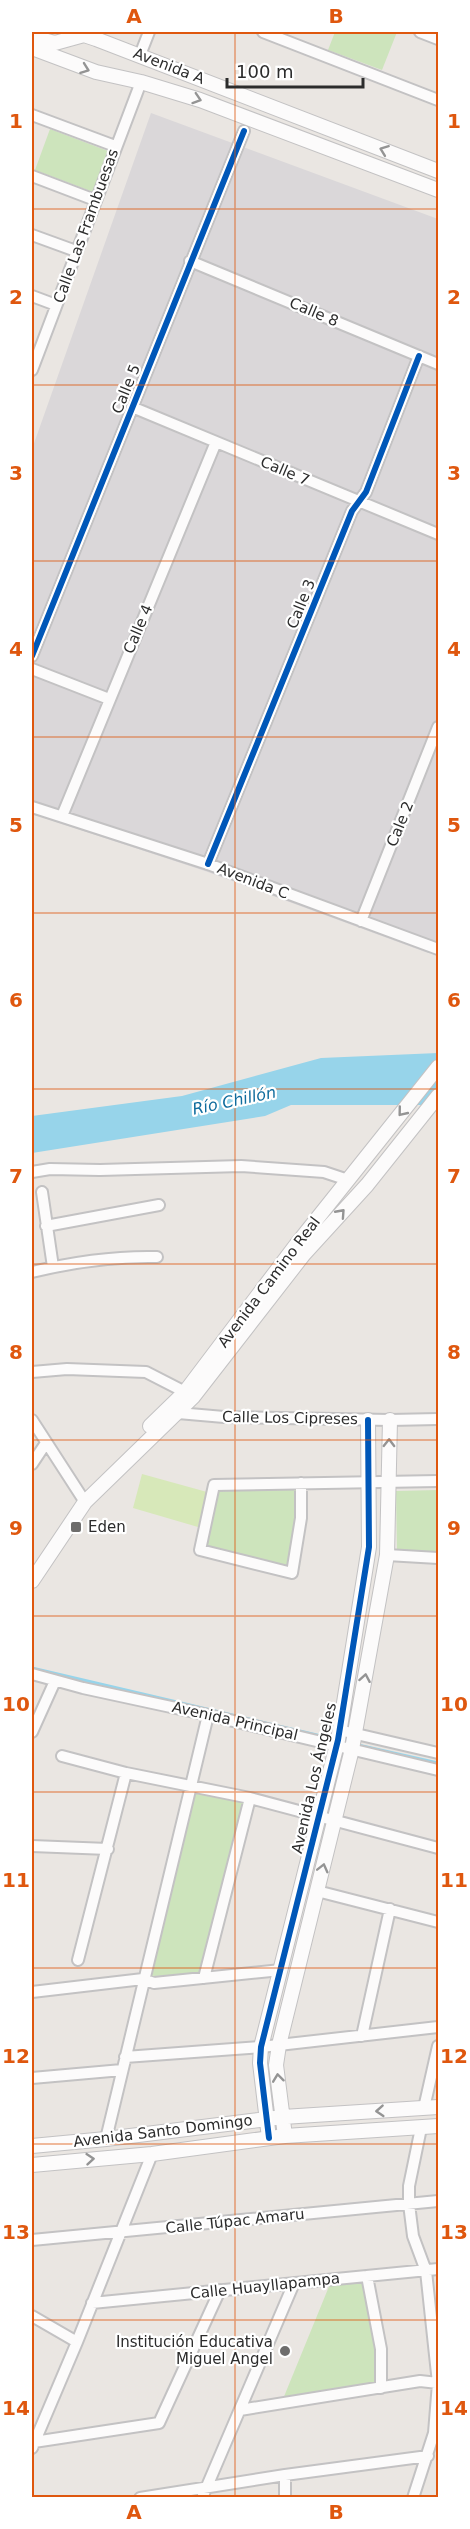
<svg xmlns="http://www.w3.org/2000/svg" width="470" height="2529" font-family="'DejaVu Sans',sans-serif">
  <rect width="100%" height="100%" fill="#eae6e2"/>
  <path fill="#dad7d9" d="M151,113L438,219V953H428L205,871L32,814V449Z"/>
  <path fill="#cde4bc" d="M335,32H397L382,70L328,50Z
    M50,129L108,151L93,192L35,170Z
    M297,1487L295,1521L289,1568L206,1546L218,1490Z
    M438,1490V1552L397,1551L396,1491Z
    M196,1788L245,1802L201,1975L149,1976Z
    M363,2280L377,2350V2383L283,2399L330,2284Z"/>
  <path fill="#d7e8b9" d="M142,1474L207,1492L198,1527L133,1508Z"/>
  <path fill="#97d4ea" d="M438,1053V1105H291L265,1116L32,1153V1116L182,1096L321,1058Z"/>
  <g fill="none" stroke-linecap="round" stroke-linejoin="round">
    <path stroke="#97d4ea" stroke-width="3" d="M32,1668L334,1739
      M358,1745L438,1763"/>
    <defs>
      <path id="street" d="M263,32L438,100
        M420,32L438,39
        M140,55L149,32
        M32,115L115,146
        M32,176L95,200
        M32,235L76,251
        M190,261L438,364
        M32,296L56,305
        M32,370L141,82
        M132,407L438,534
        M32,656L244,131
        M32,669L109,699
        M32,807L208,864L438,949
        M62,816L216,442
        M208,864L352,511L366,492L419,356
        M361,921L438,727
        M32,1172L50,1169L100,1170L241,1166L324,1172L348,1180
        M42,1192L53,1267
        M46,1226L159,1205
        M32,1272C73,1262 114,1256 157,1257
        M32,1372L67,1369L146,1372L185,1392
        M178,1413L224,1417L390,1420L438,1419
        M32,1420L85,1502
        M32,1464L46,1443
        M301,1483V1518L292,1573L200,1550L214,1485L438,1481
        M387,1555L438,1558
        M32,1674L83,1688L208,1715L438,1770
        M339,1730L438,1753
        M32,1732L55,1681
        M62,1756L126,1773L250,1798L438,1848
        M32,1846L108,1849
        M317,1891L438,1922
        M78,1960L126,1773
        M204,1978L250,1798
        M32,1992L143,1979L154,1983L281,1970
        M362,2036L390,1909
        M125,2057L261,2047L438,2027
        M32,2078L122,2070
        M424,2108L438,2046
        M106,2139L208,1715
        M32,2240L438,2201
        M367,2276L381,2349V2388
        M92,2303L438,2269
        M32,2316L77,2342
        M240,2410L420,2381L438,2383
        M34,2442L159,2423L220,2290
        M32,2448L77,2342L152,2154
        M140,2498L285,2475L428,2456
        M202,2498L294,2283
        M285,2498V2475
        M413,2498L434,2433L438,2383L426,2271L413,2236L409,2204V2186L421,2128"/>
      <path id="secondary" d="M32,37L55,43L84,35L96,39L438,171
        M32,48L96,72L141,82L200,100L438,190
        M150,1426L185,1392L296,1245L438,1067
        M32,1581L85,1502L193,1397L304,1254L367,1185L438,1096
        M285,2136L276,2065L279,2045L352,1749L387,1555L390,1420
        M269,2138L260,2063L261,2047L338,1740L369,1547L368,1420
        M32,2146L106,2139L283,2117L438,2107
        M32,2165L152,2154L285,2136L438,2126"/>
    </defs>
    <use href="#street" stroke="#c3c2c3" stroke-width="14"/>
    <use href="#secondary" stroke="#c3c2c3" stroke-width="16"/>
    <use href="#street" stroke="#fcfbfb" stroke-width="10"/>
    <use href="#secondary" stroke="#fcfbfb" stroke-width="14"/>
    <defs>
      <path id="cycleway" d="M32,656L244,131
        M208,864L352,511L366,492L419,356
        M269,2138L260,2063L261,2047L338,1740L369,1547L368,1420"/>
    </defs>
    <use href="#cycleway" stroke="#fff" stroke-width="10"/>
    <use href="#cycleway" stroke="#0057b8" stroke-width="6"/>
  </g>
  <defs><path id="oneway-chevron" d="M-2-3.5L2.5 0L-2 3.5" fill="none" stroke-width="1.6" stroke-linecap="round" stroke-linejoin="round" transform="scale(1.5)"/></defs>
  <g stroke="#949494">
    <use href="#oneway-chevron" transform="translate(85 69) rotate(20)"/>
    <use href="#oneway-chevron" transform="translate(197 99) rotate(18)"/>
    <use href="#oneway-chevron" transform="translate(384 150) rotate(-159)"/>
    <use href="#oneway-chevron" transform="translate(402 1112) rotate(129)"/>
    <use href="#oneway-chevron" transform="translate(341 1213) rotate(-48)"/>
    <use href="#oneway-chevron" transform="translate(389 1443) rotate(-89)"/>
    <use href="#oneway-chevron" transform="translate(365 1678) rotate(-80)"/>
    <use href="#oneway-chevron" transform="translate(323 1868) rotate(-76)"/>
    <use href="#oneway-chevron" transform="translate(278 2078) rotate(-97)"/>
    <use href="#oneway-chevron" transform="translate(380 2111) rotate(176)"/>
    <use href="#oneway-chevron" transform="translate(90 2159) rotate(-5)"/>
  </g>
  <path fill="none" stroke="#df570e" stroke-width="1.5" stroke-opacity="0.55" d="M235,32V2498M32,209H438M32,385H438M32,561H438M32,737H438M32,913H438M32,1089H438M32,1264H438M32,1440H438M32,1616H438M32,1792H438M32,1968H438M32,2144H438M32,2320H438"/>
  <g fill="#6e6d6c" stroke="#fff" stroke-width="2">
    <rect x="70" y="1521" width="12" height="12" rx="3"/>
    <circle cx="285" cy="2351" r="6"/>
  </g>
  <g text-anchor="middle" stroke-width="4.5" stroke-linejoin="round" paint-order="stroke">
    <g font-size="15" fill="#2c2c2c" stroke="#fff">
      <text transform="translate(169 66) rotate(21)" y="5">Avenida A</text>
      <text transform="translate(86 226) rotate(-70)" y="5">Calle Las Frambuesas</text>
      <text transform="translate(314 312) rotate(23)" y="5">Calle 8</text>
      <text transform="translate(126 389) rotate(-68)" y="5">Calle 5</text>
      <text transform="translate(285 471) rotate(23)" y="5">Calle 7</text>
      <text transform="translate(301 604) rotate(-68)" y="5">Calle 3</text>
      <text transform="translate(138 629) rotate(-67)" y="5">Calle 4</text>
      <text transform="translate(400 824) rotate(-68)" y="5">Cale 2</text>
      <text transform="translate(253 881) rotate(21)" y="5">Avenida C</text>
      <text transform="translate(269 1282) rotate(-53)" y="5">Avenida Camino Real</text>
      <text transform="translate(290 1418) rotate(1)" y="5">Calle Los Cipreses</text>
      <text transform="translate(235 1721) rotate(13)" y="5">Avenida Principal</text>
      <text transform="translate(314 1778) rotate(-77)" y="5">Avenida Los Ángeles</text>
      <text transform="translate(163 2131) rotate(-7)" y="5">Avenida Santo Domingo</text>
      <text transform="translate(235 2221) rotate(-6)" y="5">Calle Túpac Amaru</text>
      <text transform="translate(265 2286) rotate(-6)" y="5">Calle Huayllapampa</text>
    </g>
    <g font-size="15" fill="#2c2c2c" stroke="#fff" text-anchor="start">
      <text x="88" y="1532">Eden</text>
      <text x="273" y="2347" text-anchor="end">Institución Educativa<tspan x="273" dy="17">Miguel Angel</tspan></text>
    </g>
    <g font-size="16" font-style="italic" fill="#0f6c9d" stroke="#fff">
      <text transform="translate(234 1100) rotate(-12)" y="6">Río Chillón</text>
    </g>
  </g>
  <rect width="470" height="2529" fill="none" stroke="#ffffff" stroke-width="66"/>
  <path d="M227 78v9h136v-9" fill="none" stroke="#2c2c2c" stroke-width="3"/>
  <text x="236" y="78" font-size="18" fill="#2c2c2c" stroke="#ffffff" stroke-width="4.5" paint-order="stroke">100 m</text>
  <rect x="33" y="33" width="404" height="2463" fill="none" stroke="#df570e" stroke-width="2"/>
  <g font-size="20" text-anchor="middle" font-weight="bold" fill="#df570e">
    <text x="134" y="23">A</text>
    <text x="336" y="23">B</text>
    <text x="16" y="128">1</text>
    <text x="454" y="128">1</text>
    <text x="16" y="304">2</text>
    <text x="454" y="304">2</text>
    <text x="16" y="480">3</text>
    <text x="454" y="480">3</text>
    <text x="16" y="656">4</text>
    <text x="454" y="656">4</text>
    <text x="16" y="832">5</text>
    <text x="454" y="832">5</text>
    <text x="16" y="1007">6</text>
    <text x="454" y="1007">6</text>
    <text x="16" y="1183">7</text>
    <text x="454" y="1183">7</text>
    <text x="16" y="1359">8</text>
    <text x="454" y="1359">8</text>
    <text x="16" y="1535">9</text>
    <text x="454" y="1535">9</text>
    <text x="16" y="1711">10</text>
    <text x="454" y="1711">10</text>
    <text x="16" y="1887">11</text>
    <text x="454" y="1887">11</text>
    <text x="16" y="2063">12</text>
    <text x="454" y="2063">12</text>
    <text x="16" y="2239">13</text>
    <text x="454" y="2239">13</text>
    <text x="16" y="2415">14</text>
    <text x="454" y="2415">14</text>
    <text x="134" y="2519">A</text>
    <text x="336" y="2519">B</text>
  </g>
</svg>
